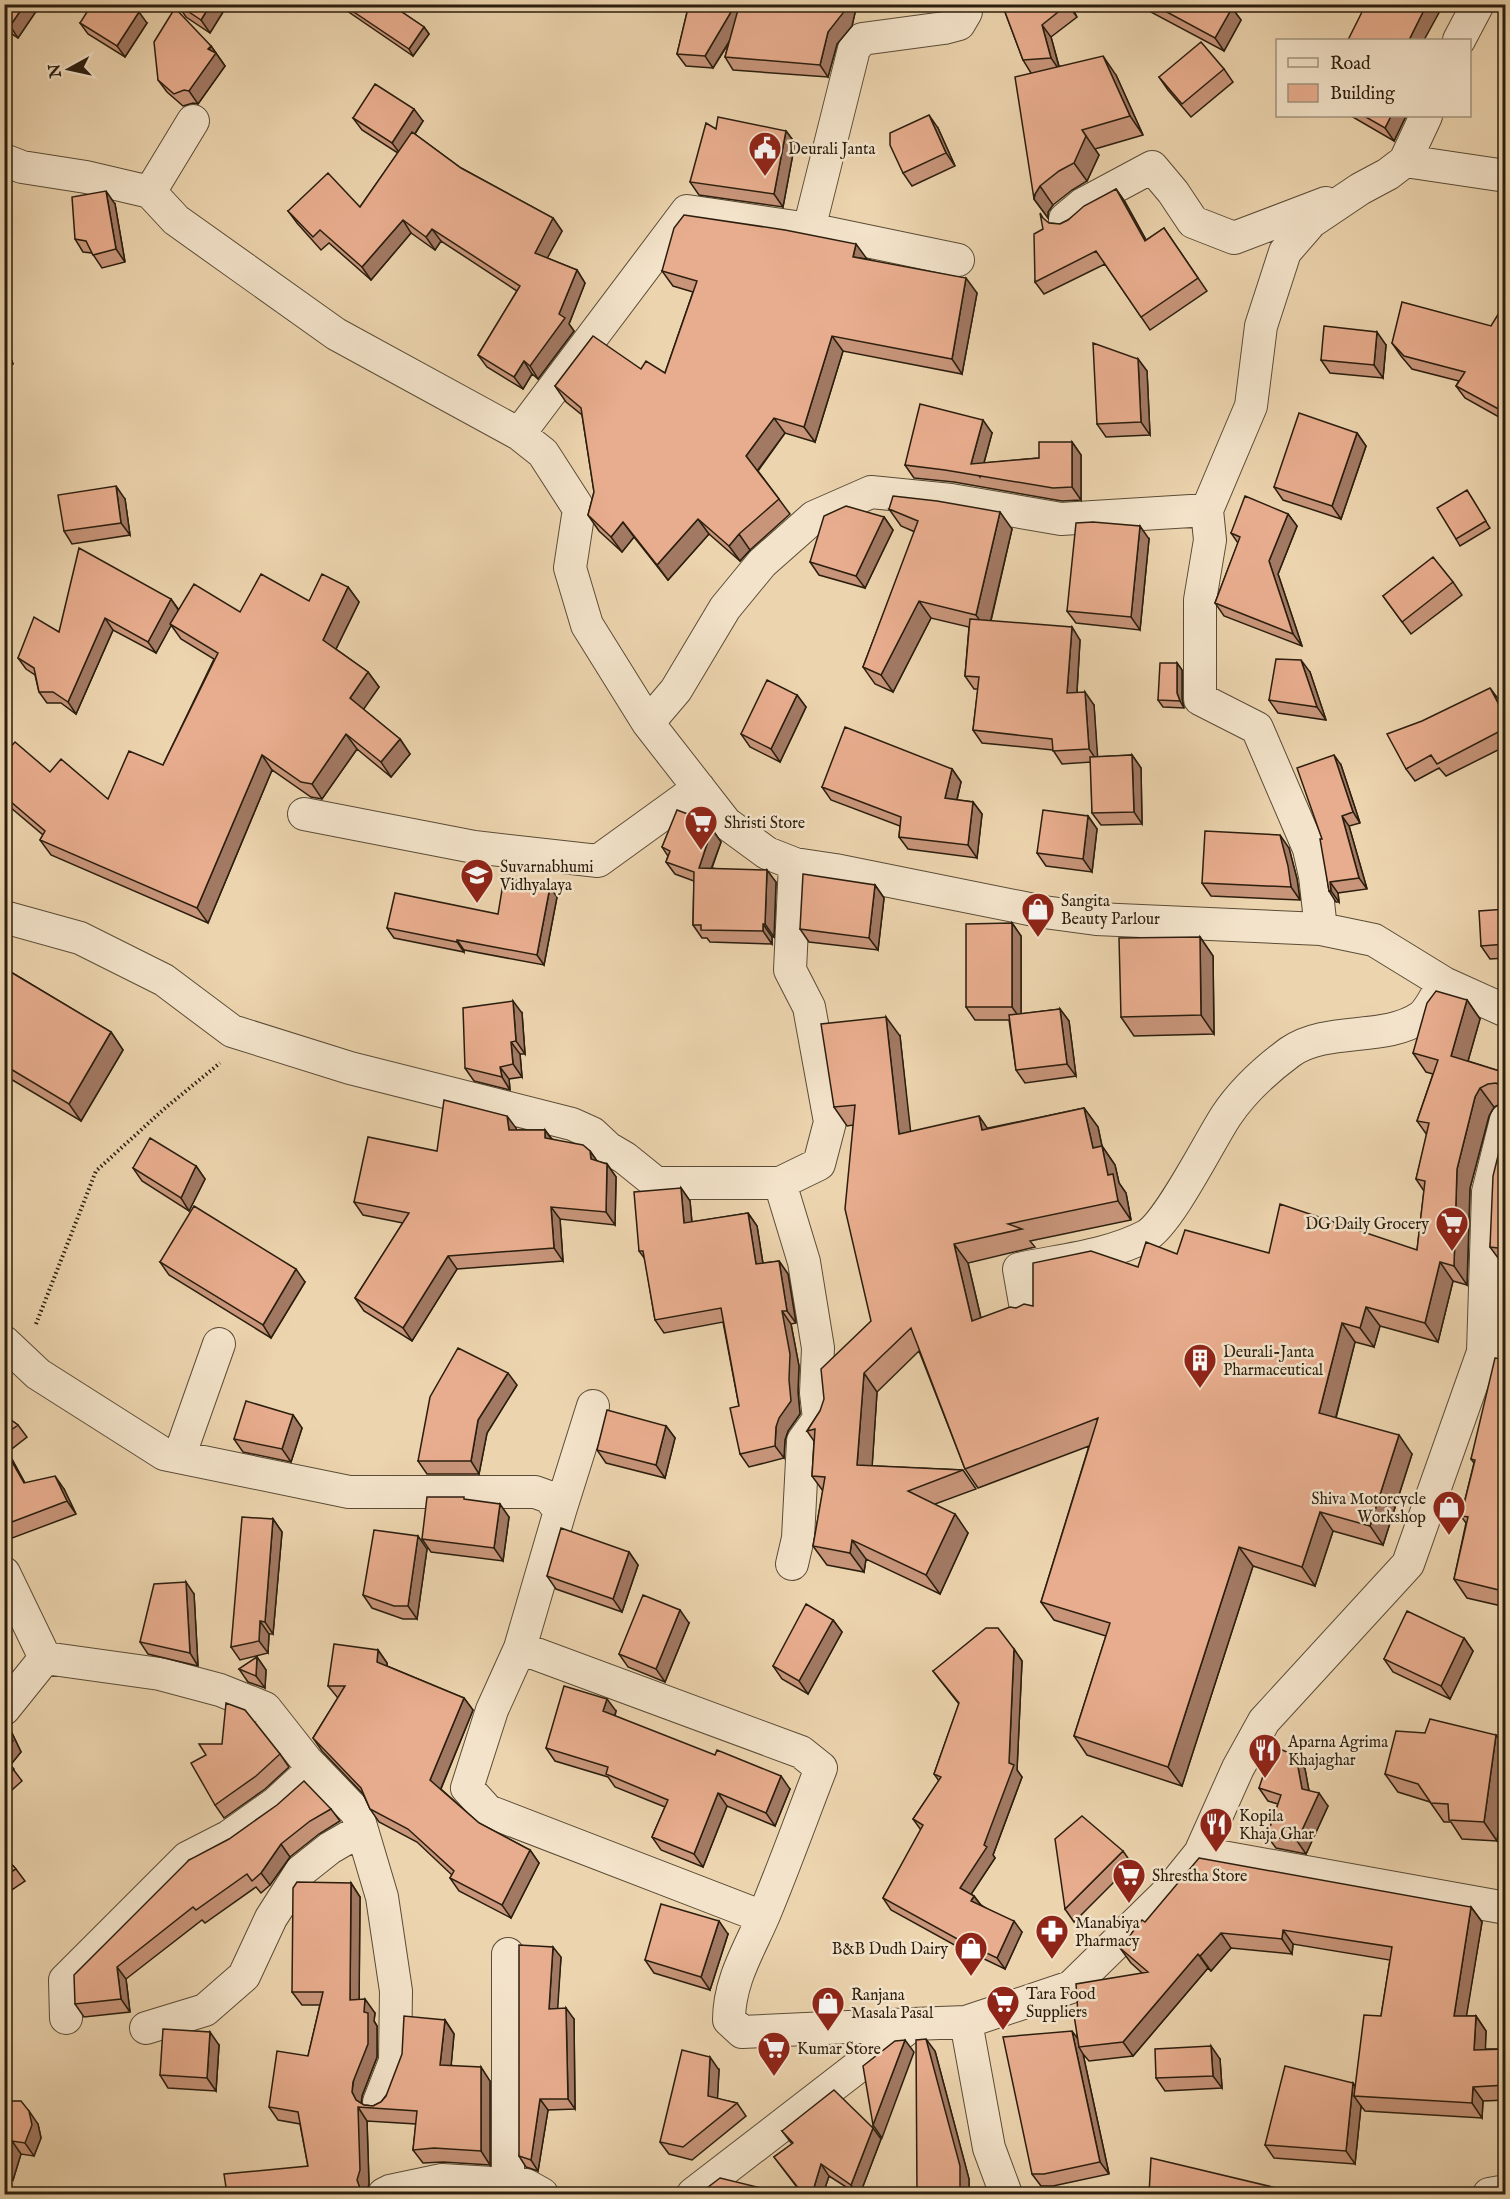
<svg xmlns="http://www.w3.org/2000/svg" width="1510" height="2199" font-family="'IM FELL English',serif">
  <rect width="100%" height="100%" fill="#ecd4ae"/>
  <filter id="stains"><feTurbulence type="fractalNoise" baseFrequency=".00333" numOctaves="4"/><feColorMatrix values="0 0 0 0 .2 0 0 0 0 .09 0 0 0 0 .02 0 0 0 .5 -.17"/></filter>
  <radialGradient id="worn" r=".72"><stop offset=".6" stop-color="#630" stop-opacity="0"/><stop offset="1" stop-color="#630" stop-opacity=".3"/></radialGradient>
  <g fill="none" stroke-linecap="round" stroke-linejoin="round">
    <defs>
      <path id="street" d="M1459,40L1478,4
        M4,160L22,167L86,177L150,192L176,220L336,334L519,434L543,453L579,509L570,568L587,625L648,723L726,823L767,853L795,864L835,870L1044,912L1096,919L1321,929L1374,940L1444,983L1506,1011
        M1405,161L1426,116
        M150,192L193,121
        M1065,219L1083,204L1152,167L1173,192L1193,222L1234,238L1326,203
        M809,229L854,49L862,39L944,28L959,24L966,12V4
        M519,434L687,211L809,229L958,260
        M648,723L676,690L725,608L762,563L814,517L871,492L951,500L1061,519L1207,510
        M304,814L474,847L598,861L699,788
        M4,917L80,938L164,980L232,1031L350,1068L572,1124L592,1133L608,1148L625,1158L656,1183H780L819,1164L830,1122L809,1007L790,970L795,864
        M1321,929L1315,876L1309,849L1257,728L1200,699V600L1210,540L1207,510L1251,406L1261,326L1285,252L1311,222L1360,189L1388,174L1405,161L1506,176
        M780,1183L804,1262L818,1348L816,1393L819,1419L803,1441L798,1538L792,1564
        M1026,1309L1019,1269C1060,1260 1108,1256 1146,1236C1169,1223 1209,1142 1226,1116C1242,1092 1267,1069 1290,1052C1327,1026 1385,1042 1421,1017C1430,1010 1437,993 1444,983
        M4,1342L38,1374L164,1454L349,1492H535L549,1497L560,1511L520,1648
        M179,1457L219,1344
        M560,1511L593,1406
        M4,1573L45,1658L160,1674L220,1690L265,1708L306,1760L357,1813L382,1897L396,1991L395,2061L379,2102
        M4,1709L45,1658
        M1200,1853L1506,1908
        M763,1917L488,1811L467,1788L492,1710L520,1648L801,1752L821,1768C802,1817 784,1867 764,1915C749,1950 729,1981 729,2020L742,2032L913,2024
        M66,2018L65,1980L187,1858L228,1837L276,1803L314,1768
        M966,2022L989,2148L1006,2194
        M146,2028L205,2010L244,1976L271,1918L301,1871L330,1848L361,1830
        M508,2183V1954
        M384,2194L390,2191L442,2180L526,2185L542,2194
        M693,2194L913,2024L966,2022L1071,1987L1171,1889L1200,1853L1238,1768L1264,1721L1408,1564L1483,1352L1488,1192L1506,1120
        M1489,2194L1506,2191"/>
    </defs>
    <use href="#street" stroke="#5b4c36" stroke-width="34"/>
    <path stroke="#2b1e0e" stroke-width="4" stroke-dasharray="1.5 3" stroke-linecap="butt" d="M36,1324L96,1171L164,1109L220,1063"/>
    <use href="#street" stroke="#f3e3ca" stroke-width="32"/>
  </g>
  <path fill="#c8957a" stroke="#2b1e0e" stroke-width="1.5" d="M4,4H41L18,38L4,29Z
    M177,4H228L210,33L186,17Z
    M337,4H390L424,27L429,34L413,56Z
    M689,4H857L852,26L837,44L828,77L733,70L725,57L729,43L713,68L686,66L677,54Z
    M1002,4H1070L1077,17L1051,37L1059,66L1116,75L1143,135L1095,149L1099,155L1087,181L1072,190L1053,205L1048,212V218L1034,199L1031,73L1023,60Z
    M1143,4H1226L1232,8L1241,20L1224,51L1147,10Z
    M80,23H147L125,57L88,34Z
    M211,46L225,66L198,104L193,103L183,106L167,92L158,80Z
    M1224,69L1233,82L1191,117L1168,90L1159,77Z
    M1351,116H1406L1394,141Z
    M353,118L423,121L415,134L461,168L553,218L562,231L547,258L577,270L585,283L569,324L574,331L538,379L532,374L523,389L487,367L478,355L517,291L441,241L435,250L411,233L371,280L329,243L321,250L297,223L288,211L360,207L398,153L362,130Z
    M938,128L955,166L912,186L903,173Z
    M716,129L786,131L795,143L783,207L699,195L690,182Z
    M1116,189L1125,202L1146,240L1164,228L1207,291L1150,330L1105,264L1044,294L1035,282L1043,229L1049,223L1060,224L1068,220Z
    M115,204L125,262L102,268L92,253L83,252L75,239Z
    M867,259L977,293L962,374L843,351L815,442L785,433L758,471L790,514L750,550L740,561L709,534L668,580L634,537L622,552L599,531L588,515L594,492L582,415L566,402L555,386L641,369L665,373L693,292L673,286L662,271Z
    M1506,319V421L1465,398L1456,386L1459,381L1412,369L1401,356L1392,343L1491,326Z
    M4,340L13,364L4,367Z
    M1386,345L1383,378L1330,373L1321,360Z
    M1138,359L1147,371L1150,435L1106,437L1097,424Z
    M992,433L984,463L1039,458L1072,442L1081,455V500L1062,501L954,482L914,478L905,465Z
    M1357,433L1366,446L1341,519L1283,500L1274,487Z
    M1471,497L1490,528L1460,546L1456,539Z
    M125,499L130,535L72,544L64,531Z
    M889,509L1012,529L991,621L1080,640L1077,692L1094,705L1097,757L1132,755L1141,768L1142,824L1101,825L1092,813L1091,762L1062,764L1053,750L982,743L973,730L978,689H974L965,676L969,627L931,618L893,692L875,684L863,667L915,532L901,526Z
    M1288,514L1297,526L1278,574L1302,646L1224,616L1215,603L1238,543L1231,533Z
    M884,517L893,530L865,588L819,575L810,562Z
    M1149,539L1140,630L1076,623L1067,611Z
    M1453,582L1462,595L1411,634L1383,596Z
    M348,587L359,602L336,649L368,672L379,687L363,709L400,739L410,754L391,777L357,749L322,799L311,797L272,770L208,923L51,855L40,840L43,835L4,802V754L50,772L108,799L163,765L214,659L181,639L171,625L156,653L113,630L76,714L61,703H47L39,692L35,675L26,669L18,658L59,632L171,599L179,610L240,612L309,601Z
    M1177,663L1182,670V699L1184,708L1163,707L1158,700Z
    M1310,672L1326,720L1278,713L1269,700Z
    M797,695L806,707L780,762L750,747L741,734Z
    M1499,700L1506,713V746L1446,776L1439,768L1415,781L1406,769Z
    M1341,765L1360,823L1349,826L1367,889L1338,893L1339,902H1336L1329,891L1322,839Z
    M952,769L961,782L957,800L973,802L982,814L977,858L908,849L899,837L900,826L831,800L822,787Z
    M1088,816L1097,829L1092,872L1046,866L1037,853Z
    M712,829L721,842L712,868L776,882L774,937H772V944L710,942L707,938H702L693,925L694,881L675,874L666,862L668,856L662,847Z
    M1289,848L1297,879L1300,900L1211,896L1202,883Z
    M875,885L884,898L878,950L809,942L800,929Z
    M557,897L544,965L464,950V952L394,938L387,928L498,914Z
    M1506,909V958L1490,959L1481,946Z
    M1012,923L1021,936V1014L1060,1009L1069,1021L1076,1076L1025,1083L1016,1070L1009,1020H975L966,1007Z
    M1200,937L1213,956L1214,1034L1134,1036L1121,1017Z
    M4,968L111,1032L123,1050L81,1121L4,1075Z
    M1467,1000L1480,1019L1468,1061L1506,1073V1103H1502L1494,1107L1489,1116L1470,1188L1467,1285L1453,1281L1438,1342L1380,1326L1374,1347L1355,1342L1336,1418L1412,1454L1383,1545L1333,1531L1315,1586L1253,1566L1182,1786L1087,1755L1074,1736L1106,1636L1054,1620L1041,1602L1089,1446L978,1488L965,1469L919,1351L877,1392L872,1466L963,1470L976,1489L935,1504L968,1533L940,1594L866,1559L864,1572L827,1565L813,1546L823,1491L812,1476L814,1441L807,1431L820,1411L871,1321L853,1125L847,1126L834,1107L900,1036L910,1132L988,1128L1084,1108L1098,1127L1102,1146L1115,1165L1119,1183L1126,1193L1131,1220L1030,1241L1035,1247L968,1263L981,1318L1016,1308L1033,1306L1138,1267L1177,1254L1417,1250L1424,1191L1416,1179L1427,1135L1417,1121L1433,1074L1426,1072L1413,1053Z
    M522,1013L525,1054H520L522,1077L509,1079L510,1090L474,1081L465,1068Z
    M1506,1124V1266H1504L1490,1247Z
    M516,1128V1130H545L552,1139L590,1151L597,1161L607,1164L616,1177L615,1225L560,1219L563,1261L457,1269L412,1341L364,1311L355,1298L403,1223L363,1215L354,1202L437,1151Z
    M196,1166L205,1179L189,1211L142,1181L133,1168Z
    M681,1188L690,1201L692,1222L748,1213L757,1226L763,1263L779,1261L788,1274L796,1323L791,1324L799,1366L798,1392L800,1414L788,1431L785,1440L784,1458L749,1467L740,1454L739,1406L723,1322L664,1333L655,1320L645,1259L639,1251Z
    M160,1262L305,1282L271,1338L169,1275Z
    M1506,1360V1607L1467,1598L1454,1579L1466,1523L1461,1516L1474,1463L1471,1459Z
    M517,1385L487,1433L479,1474H427L418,1461Z
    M4,1415L18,1425L27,1437L8,1452L25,1483L64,1489L76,1514L7,1540L4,1537Z
    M293,1415L302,1428L291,1462L243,1452L234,1439Z
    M666,1426L675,1438L665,1478L606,1463L597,1450Z
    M466,1500L509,1517L503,1561L431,1552L422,1539Z
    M273,1519L282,1532L273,1634H269L268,1653L240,1660L231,1647Z
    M427,1549L417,1619H403L372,1608L363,1595Z
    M629,1552L638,1565L622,1612L556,1589L547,1576Z
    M194,1594L198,1666L148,1654L140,1642Z
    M833,1620L842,1632L808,1694L782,1679L773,1666Z
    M689,1623L665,1682L628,1667L619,1654Z
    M1464,1638L1473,1651L1450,1699L1393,1672L1384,1659Z
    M1014,1649L1022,1661L1017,1770L1022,1777L993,1855L995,1858L971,1894L974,1896L981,1905L1022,1932L1005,1969L978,1956V1958L891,1910L883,1898L921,1830L913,1819L939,1781L934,1774L959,1704L933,1671Z
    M378,1650L387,1663V1666L464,1698L473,1710L441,1789L479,1823L530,1850L539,1863L511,1918L459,1891L450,1878L452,1875L417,1842L379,1822L370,1809L363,1794L322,1751L313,1738L338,1698L328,1686Z
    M257,1657L266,1670L265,1688L248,1682L239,1669Z
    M616,1711L615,1716L790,1789L775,1826L727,1806L703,1867L661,1850L652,1837L665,1807L615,1787L608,1777L555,1761L546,1748Z
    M4,1721L9,1727L21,1752L10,1765L22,1781L4,1797Z
    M1425,1733L1496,1735L1506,1747V1781L1497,1841L1462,1839L1451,1822H1444L1430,1802L1398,1792L1385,1774Z
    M280,1754L289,1767L265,1789L224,1818L215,1805L206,1755Z
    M1305,1769L1309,1791L1328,1806L1306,1854L1276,1848L1267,1836L1278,1804L1268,1801L1259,1788Z
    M331,1809L340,1821L319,1834L290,1857L270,1885L261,1893L256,1887L205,1923L202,1920L126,1979L130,2012L84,2017L75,2004L189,1860Z
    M1123,1851L1132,1864L1074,1922L1065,1909Z
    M4,1856L16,1869L25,1881L4,1895Z
    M351,1883L360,1897L359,2000L375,2013L374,2021L377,2026V2057L362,2096L361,2104L364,2105L373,2106L381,2102L445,2020L454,2034L451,2065L490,2081V2165L443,2162L423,2163L413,2150L416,2124L367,2121L369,2184L366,2194H227L308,2166L300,2124L278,2120L269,2107L308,2056L320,2005H302L292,1992Z
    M1471,1907L1482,1922L1466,2016H1476L1486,2031L1485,2049H1506V2100L1483,2101L1482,2118L1365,2111L1361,2106L1355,2164L1274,2158L1265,2145L1353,2083L1355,2087L1381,2016L1390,1960L1293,1944L1292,1954L1231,1948L1211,1971L1208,1968L1133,2056L1089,2061L1083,2054L1109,2174L1053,2186H1041L1032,2174L1077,2038L1078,2014L1142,1973L1131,1963L1120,1948L1145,1922Z
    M728,1934L710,1990L654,1973L645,1960Z
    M561,1957L557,2009L574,2019L575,2109L548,2110L538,2171L526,2167L519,2156Z
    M219,2045L216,2091L168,2088L160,2075Z
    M935,2051L969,2179V2194H917Z
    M1220,2059L1222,2088L1165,2091L1156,2078Z
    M719,2070L717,2099L737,2103L746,2116L692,2160L669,2154L660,2142Z
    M4,2101L38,2124L41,2138L34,2156L21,2154L13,2180L4,2179Z
    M782,2131L881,2139L860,2194H857L829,2176L823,2194H802L774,2157L792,2144Z"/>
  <path fill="#a27963" stroke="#2b1e0e" stroke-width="1.5" d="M25,4H41L18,38L10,26Z
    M80,4H87L83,9Z
    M211,4H228L210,33L201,20Z
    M845,4H857L852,26L837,44L828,77L820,65L828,32Z
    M1070,4L1077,17L1068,5Z
    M1427,4H1437L1441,9L1424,40H1409Z
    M735,5L744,17L713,68L705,56Z
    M1232,8L1241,20L1224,51L1215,38Z
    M139,12L147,23L125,57L117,46Z
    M1042,25L1051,37L1060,71L1051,58Z
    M424,27L429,34L413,56L409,49Z
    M211,46L225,66L198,104L189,91Z
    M1103,56L1116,75L1143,135L1130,116Z
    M414,109L423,121L401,155L392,143Z
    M929,115L938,128L955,166L946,153Z
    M1391,116H1406L1394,141L1385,128Z
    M1082,130L1099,155L1087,181L1074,163Z
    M786,131L795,143L783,207L774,194Z
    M1040,186L1053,205L1048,212V218L1034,199L1035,194Z
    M1116,189L1125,202L1154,254L1145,241Z
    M106,191L115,204L125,262L116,249Z
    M553,218L562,231L543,266L535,253Z
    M403,220L411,233L371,280L362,267Z
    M432,229L441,241L435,250L426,237Z
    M856,244L867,259L853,257Z
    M577,270L585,283L569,324L574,331L538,379L530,366L559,314Z
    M966,278L977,293L962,374L952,359Z
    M1377,332L1386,345L1383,378L1374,365Z
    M832,336L843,351L815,442L804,427Z
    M4,340L13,364L4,352Z
    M1138,359L1147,371L1150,435L1141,422Z
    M524,361L532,374L523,389L514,377Z
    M774,418L785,433L757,471L746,456Z
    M983,420L992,433L980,477L971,464Z
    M1357,433L1366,446L1341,519L1332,506Z
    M1072,442L1081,455V500L1072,487Z
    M116,486L125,499L130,535L121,523Z
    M1000,512L1012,529L988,632L976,615Z
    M1288,514L1297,526L1278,574L1302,646L1293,634L1269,561Z
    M884,517L893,530L865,588L856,576Z
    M698,519L709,534L668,580L657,565Z
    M623,522L634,537L622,552L611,537Z
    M1140,526L1149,539L1140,630L1131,617Z
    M739,534L750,550L740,561L729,546Z
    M348,587L359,602L333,655L323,640Z
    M171,599L179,611L156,653L148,642Z
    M919,601L931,618L893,692L881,675Z
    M105,618L113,630L76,714L68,702Z
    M1072,627L1080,640L1076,706L1067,693Z
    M1301,660L1310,672L1326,720L1317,707Z
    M1177,663L1182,670V699L1184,708L1180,701L1177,693Z
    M368,672L379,687L361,713L350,698Z
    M1490,688L1499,700L1506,713V718Z
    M1085,692L1094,705L1098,762L1089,749Z
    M797,695L806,707L780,762L771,749Z
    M346,734L357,749L322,799L312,784Z
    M400,739L410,754L391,777L381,762Z
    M262,755L272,770L208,923L197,908Z
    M1132,755L1141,768L1142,824L1134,812Z
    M1334,755L1341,765L1360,823L1353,812Z
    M952,769L961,782L954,811L945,798Z
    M973,802L982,814L977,858L968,845Z
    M1088,816L1097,829L1092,872L1083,859Z
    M1342,816L1349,826L1367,889L1359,878Z
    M712,829L721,842L707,880L699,868Z
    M1280,835L1289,848L1297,879L1300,900L1291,887Z
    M767,870L776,882L774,937L765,924Z
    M1330,882L1338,893L1339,902L1331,891Z
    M875,885L884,898L878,950L869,938Z
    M550,887L557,897L544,965L537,955Z
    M1012,923L1021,936V1020L1012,1007Z
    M763,924L772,937V944L763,931Z
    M1200,937L1213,956L1214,1034L1201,1015Z
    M457,940L464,950V952L457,942Z
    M1467,1000L1480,1019L1464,1075L1451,1056Z
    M513,1001L522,1013L525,1054L516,1041Z
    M1060,1009L1069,1021L1076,1076L1067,1064Z
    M886,1017L900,1036L913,1153L899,1134Z
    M111,1032L123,1050L81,1121L69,1104Z
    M511,1042L520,1054L522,1077L513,1064Z
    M500,1067L509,1079L510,1090L502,1077Z
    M1480,1088L1494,1107L1489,1116L1470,1188L1467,1285L1454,1266L1457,1169L1475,1097Z
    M1084,1108L1098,1127L1104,1156L1102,1146L1115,1165L1119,1183L1126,1193L1131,1220L1118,1201L1108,1175L1093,1148Z
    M507,1116L516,1128L518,1142L509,1130Z
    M979,1116L992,1135L982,1130Z
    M545,1130L554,1143L545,1138Z
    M590,1151L599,1164L591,1159Z
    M607,1164L616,1177L615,1225L606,1212Z
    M196,1166L205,1179L189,1211L181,1198Z
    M681,1188L690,1201L693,1236L684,1223Z
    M551,1207L560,1219L563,1261L554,1248Z
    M748,1213L757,1226L765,1277L756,1264Z
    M954,1244L968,1263L986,1340L972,1321Z
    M448,1256L457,1269L412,1341L403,1328Z
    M779,1261L788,1274L796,1323L787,1311Z
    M1440,1262L1453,1281L1438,1342L1425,1323Z
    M296,1269L305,1282L271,1338L263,1325Z
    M1366,1307L1380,1326L1374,1347L1360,1328Z
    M782,1311L791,1324L799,1366L798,1392L800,1414L788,1431L785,1440L784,1458L775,1446Z
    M1342,1323L1355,1342L1332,1432L1319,1413Z
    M508,1373L517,1385L487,1433L479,1474L471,1461L478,1420Z
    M864,1373L877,1392L871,1484L857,1465Z
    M293,1415L302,1428L291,1462L282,1449Z
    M666,1426L675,1438L665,1478L656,1465Z
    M1399,1435L1412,1454L1383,1545L1370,1526Z
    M4,1446L8,1452L32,1496L24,1483L4,1448Z
    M55,1476L64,1489L76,1514L67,1501Z
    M500,1504L509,1517L503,1561L494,1548Z
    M1320,1512L1333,1531L1315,1586L1302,1567Z
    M955,1514L968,1533L940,1594L926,1575Z
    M1506,1516V1551L1499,1542Z
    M273,1519L282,1532L273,1634L265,1622Z
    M418,1536L427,1549L417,1619L408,1606Z
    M852,1540L866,1559L864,1572L850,1553Z
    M1239,1547L1253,1566L1182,1786L1168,1767Z
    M629,1552L638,1565L622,1612L613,1599Z
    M1506,1564V1599L1499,1590Z
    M186,1582L194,1594L198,1666L190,1653Z
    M680,1610L689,1623L665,1682L656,1669Z
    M833,1620L842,1632L808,1694L799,1681Z
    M260,1621L269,1634L268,1653L259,1641Z
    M1464,1638L1473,1651L1450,1699L1441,1686Z
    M1014,1649L1022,1661L1017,1770L1022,1777L993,1855L995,1858L968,1899L960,1888L984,1845L1009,1763Z
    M378,1650L387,1663L386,1675L377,1662Z
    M257,1657L266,1670L265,1688L256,1676Z
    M464,1698L473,1710L439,1793L430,1780Z
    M607,1699L616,1711L612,1724L603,1711Z
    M4,1721L9,1727L21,1752L9,1767L4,1760Z
    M1496,1735L1506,1747V1781L1497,1841L1484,1822Z
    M1296,1756L1305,1769L1311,1802L1302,1789Z
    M781,1776L790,1789L775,1826L766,1813Z
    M718,1793L727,1806L703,1867L694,1854Z
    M1319,1793L1328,1806L1306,1854L1297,1841Z
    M281,1844L290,1857L270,1885L261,1873Z
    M530,1850L539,1863L511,1918L502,1905Z
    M351,1883L360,1897L359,2013L350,2000Z
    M974,1896L982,1907L971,1901Z
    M1471,1907L1482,1922L1464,2031L1454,2016Z
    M719,1921L728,1934L710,1990L701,1977Z
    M1014,1921L1022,1932L1005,1969L997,1958Z
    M1283,1930L1293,1944L1292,1954L1282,1939Z
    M1221,1933L1231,1948L1211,1971L1200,1956Z
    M970,1945L978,1956V1958L970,1946Z
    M553,1947L561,1957L557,2019L549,2009Z
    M1198,1954L1208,1968L1133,2056L1123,2042Z
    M117,1967L126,1979L130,2012L121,1999Z
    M365,1999L375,2013L374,2021L377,2026V2057L362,2096L361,2105L356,2100L352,2092Z
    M566,2008L574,2019L575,2109L568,2099Z
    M1476,2016L1486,2031L1485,2064L1474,2050Z
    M445,2020L454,2034L450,2078L440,2065Z
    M1072,2031L1081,2043L1079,2047L1083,2054L1109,2174L1100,2162Z
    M210,2032L219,2045L216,2091L207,2078Z
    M926,2039L935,2051L969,2179V2194H963L960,2191Z
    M905,2040L914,2052L882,2138L873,2125Z
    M1211,2046L1220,2059L1222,2088L1213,2076Z
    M710,2057L719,2070L717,2109L708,2096Z
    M481,2067L490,2081V2165L481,2151Z
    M1353,2083L1362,2096H1354L1361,2106L1355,2164L1346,2151Z
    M1473,2087L1483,2101L1482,2118L1472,2103Z
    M540,2099L548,2110L538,2171L531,2160Z
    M358,2107L367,2121L369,2184L366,2194H361L357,2180Z
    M29,2111L38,2124L41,2138L34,2156L25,2143Z
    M873,2128L881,2139L860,2194H858L851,2185Z
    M12,2141L21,2154L13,2180L4,2168V2165Z
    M821,2164L829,2176L823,2194H812Z"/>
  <path fill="#e8ad8e" stroke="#2b1e0e" stroke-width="1.5" d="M4,4H25L10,26L4,23Z
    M92,4H128L139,12L117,46L80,23Z
    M177,4H211L201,20Z
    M342,4H390L424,27L409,49Z
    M689,4H845L843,13L828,32L820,65L725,57L739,6L735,5L705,56L677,54Z
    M1002,4H1068L1042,25L1051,58L1023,60Z
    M1152,4H1226L1232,8L1215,38Z
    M1366,4H1427L1409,40H1348Z
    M175,8L211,46L208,49L216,53L189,91L184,90L174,94L158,80L154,42Z
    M1201,42L1224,69L1182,104L1159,77Z
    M1103,56L1130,116L1082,130L1086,136L1074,163L1059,171L1040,186L1035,194L1034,199L1015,77Z
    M375,84L414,109L392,143L353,118Z
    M929,115L946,153L903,173L890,145V133Z
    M1364,116H1391L1385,128Z
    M718,117L786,131L774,194L690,182L706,123L716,129Z
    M412,132L461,168L553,218L535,253L577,270L559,314L565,318L530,366L524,361L514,377L478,355L520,286L432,229L426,237L403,220L362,267L320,230L313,237L288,211L328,173L360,207Z
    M1116,189L1145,241L1164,228L1198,278L1141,317L1096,251L1035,282L1034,234L1043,229L1040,213L1043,218L1049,223L1060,224L1068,220L1084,206Z
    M106,191L116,249L93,255L86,241L75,239L72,197Z
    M684,215L785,230L856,244L853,257L966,278L952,359L832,336L804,427L774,418L746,456L779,499L739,534L729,546L698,519L657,565L623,522L611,537L588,515L594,492L581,408L555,386L593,336L641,369L646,361L665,373L697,281L662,271L674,228Z
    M1402,302L1491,326L1499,313L1506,319V410L1504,412L1456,386L1465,372L1404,356L1392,343Z
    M1324,326L1377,332L1374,365L1321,360Z
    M1093,343L1138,359L1141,422L1097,424Z
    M920,404L983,420L971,464L1039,458V442H1072V487L1053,488L945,470L905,465Z
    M1299,413L1357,433L1332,506L1274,487Z
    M116,486L121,523L64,531L58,495Z
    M1467,490L1486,521L1456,539L1437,508Z
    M893,496L937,501L1000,512L976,615L919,601L881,675L863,667L918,521L889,509Z
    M1245,496L1288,514L1269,561L1293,634L1215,603L1240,537L1231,533Z
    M846,506L884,517L856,576L810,562L824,516Z
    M1093,522L1140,526L1131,617L1067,611L1076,523Z
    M79,548L171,599L148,642L105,618L68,702L53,692H39L34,668L18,658L34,617L59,632Z
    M1433,557L1453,582L1402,622L1383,596Z
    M261,574L309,601L322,574L348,587L323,640L368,672L350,698L400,739L381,762L346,734L312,784L301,782L262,755L197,908L40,840L45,831L4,796V754L15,742L50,772L61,759L108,799L129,751L163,765L218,653L170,624L194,584L240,612Z
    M970,619L1072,627L1067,693L1085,692L1089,749L1053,751L1052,739L973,730L979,677L965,676Z
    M1276,659L1301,660L1317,707L1269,700Z
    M1160,663H1177V693L1180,701L1158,700Z
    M767,680L797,695L771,749L741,734Z
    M1490,688L1506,718V728L1437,764L1431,755L1406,769L1387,734L1422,721Z
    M845,727L952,769L945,798L973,802L968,845L899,837L901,817L822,787Z
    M1132,755L1134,812L1092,813L1090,757Z
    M1334,755L1353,812L1342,816L1359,878L1330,882L1331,891H1329L1320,839H1322L1297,768Z
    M677,810L701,819L712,829L699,868L767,870L765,924H763V931L701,930V925H693L694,872L666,862L670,851L662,847Z
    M1043,810L1088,816L1083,859L1037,853Z
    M1205,831L1280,835L1288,866L1291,887L1202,883Z
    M803,874L875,885L869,938L800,929Z
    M504,878L550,887L537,955L457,940V942L387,928L395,893L498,914Z
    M1506,909V944L1481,946L1479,911Z
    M1012,923V1007H966V924Z
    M1200,937L1201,1015L1121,1017L1119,938Z
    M4,968L111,1032L69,1104L4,1065Z
    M1436,991L1467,1000L1451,1056L1506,1073V1089L1496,1083L1488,1084L1480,1088L1475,1097L1457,1169L1454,1266L1440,1262L1425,1323L1366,1307L1360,1328L1342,1323L1319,1413L1399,1435L1370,1526L1320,1512L1302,1567L1239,1547L1168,1767L1074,1736L1110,1623L1041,1602L1098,1418L965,1469L911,1328L864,1373L857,1465L963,1470L908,1491L955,1514L926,1575L852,1540L850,1553L813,1546L825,1477L812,1476L815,1429L807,1431L820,1411L824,1399L821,1369L871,1321L845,1209L855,1105L834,1107L821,1024L886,1017L899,1134L979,1116L982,1130L1084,1108L1093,1148L1102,1146L1108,1175L1113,1174L1118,1201L1008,1224L1022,1229L954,1244L972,1321L1010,1307L1016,1308L1024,1304L1033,1306V1263L1091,1251L1138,1267L1146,1242L1177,1254L1185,1230L1269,1253L1280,1204L1417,1250L1425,1181L1416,1179L1429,1123L1417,1121L1438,1060L1413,1053L1427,1003Z
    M513,1001L516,1041L511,1042L513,1064L500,1067L502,1077L465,1068L463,1008Z
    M1060,1009L1067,1064L1016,1070L1009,1015Z
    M444,1100L507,1116L509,1130H545V1138L583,1145L590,1151L591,1159L607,1164L606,1212L551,1207L554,1248L448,1256L403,1328L355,1298L409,1213L354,1202L368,1137L437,1151Z
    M1506,1124V1249L1490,1247L1493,1176Z
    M150,1138L196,1166L181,1198L133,1168Z
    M681,1188L684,1223L748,1213L756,1264L779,1261L787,1311H782L790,1354L789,1380L791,1401L779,1418L776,1427L775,1446L740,1454L730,1408L739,1406L721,1308L655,1320L643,1251H639L634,1192Z
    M194,1206L296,1269L263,1325L160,1262Z
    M458,1348L508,1373L478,1420L471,1461H418L430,1397Z
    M1495,1358L1506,1360V1516L1499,1542L1506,1544V1564L1499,1590L1454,1579L1468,1517L1461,1516L1475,1460L1471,1459Z
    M246,1401L293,1415L282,1449L234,1439Z
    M607,1410L666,1426L656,1465L597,1450Z
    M4,1415L18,1425L4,1435Z
    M4,1448L24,1483L55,1476L67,1501L4,1525Z
    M427,1497H464V1499L500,1504L494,1548L422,1539Z
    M242,1517L273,1519L265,1622L260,1621L259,1641L231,1647Z
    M561,1528L629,1552L613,1599L547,1576Z
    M374,1530L418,1536L408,1606H394L363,1595Z
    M186,1582L190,1653L140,1642L154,1584Z
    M643,1595L680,1610L656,1669L619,1654Z
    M806,1604L833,1620L799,1681L773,1666Z
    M1407,1611L1464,1638L1441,1686L1384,1659Z
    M986,1628H998L1014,1649L1009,1763L1014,1765L984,1845L987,1847L960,1888L974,1896L971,1901L1014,1921L997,1958L970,1945V1946L883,1898L923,1825L913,1819L941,1777L934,1774L959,1703L933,1671Z
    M334,1644L378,1650L377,1662L464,1698L430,1780L479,1823L530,1850L502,1905L450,1878L454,1871L408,1829L370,1809L361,1788L313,1738L345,1686H328Z
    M257,1657L256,1676L239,1669Z
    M564,1686L607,1699L603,1711L715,1755L717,1750L781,1776L766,1813L718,1793L694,1854L652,1837L668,1800L606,1774L608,1767L546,1748Z
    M226,1703L245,1710L280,1754L256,1776L215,1805L191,1763L206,1755L199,1744H222Z
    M1430,1719L1496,1735L1484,1822L1449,1820L1448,1804L1431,1803L1418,1784L1385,1774L1396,1731L1425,1733Z
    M4,1723L13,1741L4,1751Z
    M1273,1746L1296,1756L1302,1789L1319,1793L1297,1841L1267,1836L1281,1795L1259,1788Z
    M4,1759L14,1769L4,1778Z
    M304,1781L331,1809L310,1821L281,1844L261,1873L252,1881L247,1874L196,1910L193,1907L117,1967L121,1999L75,2004L74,1975L189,1860L229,1839L277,1805Z
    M1082,1816L1123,1851L1065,1909L1055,1839Z
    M4,1856L16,1869L4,1876Z
    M1199,1858L1471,1907L1454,2016H1476L1474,2050L1506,2049V2085L1473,2087L1472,2103L1354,2096L1364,2015L1381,2016L1392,1947L1283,1930L1282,1939L1221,1933L1200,1956L1198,1954L1123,2042L1079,2047L1074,2015L1078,2014L1076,1984L1148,1972L1120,1948L1142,1920L1145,1922Z
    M297,1882L351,1883L350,2000L365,1999L364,2012L368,2013V2044L353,2082L352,2092L356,2100L364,2105L373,2106L381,2102L386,2096L402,2054L404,2016L445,2020L440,2065L481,2067V2151L434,2148L413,2150L417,2111L358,2107L360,2170L357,2180L361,2191V2194H227L224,2174L308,2166L298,2112L269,2107L277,2051L308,2056L323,1992H292L293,1888Z
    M661,1904L719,1921L701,1977L645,1960Z
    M519,1945L553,1947L549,2009L566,2008L568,2099H540L531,2160L519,2156Z
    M163,2029L210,2032L207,2078L160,2075Z
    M1072,2031L1100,2162L1044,2174H1032L1003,2037Z
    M926,2039L960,2166V2191L946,2194H917L916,2040Z
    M905,2040L873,2125L863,2066L895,2041Z
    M1211,2046L1213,2076L1156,2078L1155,2049Z
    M682,2050L710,2057L708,2096L737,2103L683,2147L660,2142Z
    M1285,2066L1353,2083L1346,2151L1265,2145Z
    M834,2090L873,2128L851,2185L821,2164L812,2194H803L774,2157L793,2143L782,2131Z
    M4,2101H21L29,2111L32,2125L25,2143L12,2141L4,2165Z
    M1151,2158L1285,2190V2194H1149Z
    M720,2178L786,2194H702L703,2191Z
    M457,2188L513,2191L519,2194H456Z"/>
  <defs>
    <symbol id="civic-pin" viewBox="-11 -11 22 30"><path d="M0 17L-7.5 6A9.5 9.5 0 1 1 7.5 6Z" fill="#8f2418" stroke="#f3e3ca"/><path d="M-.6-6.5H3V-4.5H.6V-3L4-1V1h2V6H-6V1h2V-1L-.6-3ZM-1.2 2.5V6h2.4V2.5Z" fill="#fff"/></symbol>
    <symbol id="supermarket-pin" viewBox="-11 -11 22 30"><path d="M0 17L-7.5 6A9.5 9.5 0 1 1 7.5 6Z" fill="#8f2418" stroke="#f3e3ca"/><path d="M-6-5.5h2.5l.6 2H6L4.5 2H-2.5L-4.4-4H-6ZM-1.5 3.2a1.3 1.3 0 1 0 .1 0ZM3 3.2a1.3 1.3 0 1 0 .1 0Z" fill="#fff"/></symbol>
    <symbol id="school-pin" viewBox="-11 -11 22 30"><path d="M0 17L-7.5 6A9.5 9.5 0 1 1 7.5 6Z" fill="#8f2418" stroke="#f3e3ca"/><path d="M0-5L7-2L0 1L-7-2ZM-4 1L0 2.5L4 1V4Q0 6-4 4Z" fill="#fff"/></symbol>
    <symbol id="shop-pin" viewBox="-11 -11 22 30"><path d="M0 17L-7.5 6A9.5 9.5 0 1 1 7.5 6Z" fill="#8f2418" stroke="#f3e3ca"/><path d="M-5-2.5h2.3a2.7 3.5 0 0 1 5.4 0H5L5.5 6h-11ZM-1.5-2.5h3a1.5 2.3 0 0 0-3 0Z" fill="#fff"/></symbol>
    <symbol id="building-pin" viewBox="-11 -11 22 30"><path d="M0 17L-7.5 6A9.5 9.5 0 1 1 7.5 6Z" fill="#8f2418" stroke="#f3e3ca"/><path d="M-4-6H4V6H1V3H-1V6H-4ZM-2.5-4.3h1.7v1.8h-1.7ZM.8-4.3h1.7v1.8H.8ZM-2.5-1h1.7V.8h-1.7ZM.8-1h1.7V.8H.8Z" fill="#fff"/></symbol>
    <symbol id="restaurant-pin" viewBox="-11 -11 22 30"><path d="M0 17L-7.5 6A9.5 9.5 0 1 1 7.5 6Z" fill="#8f2418" stroke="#f3e3ca"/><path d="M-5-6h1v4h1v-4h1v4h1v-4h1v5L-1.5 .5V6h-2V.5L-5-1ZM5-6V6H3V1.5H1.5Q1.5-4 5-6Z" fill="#fff"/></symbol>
    <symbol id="pharmacy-pin" viewBox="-11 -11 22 30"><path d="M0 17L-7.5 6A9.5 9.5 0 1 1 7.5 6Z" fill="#8f2418" stroke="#f3e3ca"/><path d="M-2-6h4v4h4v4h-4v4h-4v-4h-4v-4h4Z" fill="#fff"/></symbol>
  </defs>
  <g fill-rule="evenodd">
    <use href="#civic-pin" x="746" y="129" width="38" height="52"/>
    <use href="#supermarket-pin" x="682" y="803" width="38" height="52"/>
    <use href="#school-pin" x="458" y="856" width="38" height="52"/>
    <use href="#shop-pin" x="1019" y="890" width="38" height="52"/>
    <use href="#supermarket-pin" x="1433" y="1204" width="38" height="52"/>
    <use href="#building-pin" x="1181" y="1341" width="38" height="52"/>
    <use href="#shop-pin" x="1430" y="1488" width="38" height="52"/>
    <use href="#restaurant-pin" x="1246" y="1731" width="38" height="52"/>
    <use href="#restaurant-pin" x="1197" y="1805" width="38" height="52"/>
    <use href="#supermarket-pin" x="1110" y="1856" width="38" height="52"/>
    <use href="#pharmacy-pin" x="1033" y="1912" width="38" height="52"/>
    <use href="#shop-pin" x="952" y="1929" width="38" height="52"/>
    <use href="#supermarket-pin" x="984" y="1983" width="38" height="52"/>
    <use href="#shop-pin" x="809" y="1984" width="38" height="52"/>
    <use href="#supermarket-pin" x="755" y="2029" width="38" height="52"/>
  </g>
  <g text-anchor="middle" stroke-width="5" stroke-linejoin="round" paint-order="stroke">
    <g font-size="16" fill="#2b1e0e" stroke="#f3e3ca" text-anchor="start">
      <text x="788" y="154">Deurali Janta</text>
      <text x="724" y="828">Shristi Store</text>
      <text x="500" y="872">Suvarnabhumi<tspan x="500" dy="18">Vidhyalaya</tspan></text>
      <text x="1061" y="906">Sangita<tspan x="1061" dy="18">Beauty Parlour</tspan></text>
      <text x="1429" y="1229" text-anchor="end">DG Daily Grocery</text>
      <text x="1223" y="1357">Deurali-Janta<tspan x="1223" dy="18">Pharmaceutical</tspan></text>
      <text x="1426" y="1504" text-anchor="end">Shiva Motorcycle<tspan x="1426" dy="18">Workshop</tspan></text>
      <text x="1288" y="1747">Aparna Agrima<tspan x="1288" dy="18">Khajaghar</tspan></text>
      <text x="1239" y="1821">Kopila<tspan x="1239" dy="18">Khaja Ghar</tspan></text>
      <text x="1152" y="1881">Shrestha Store</text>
      <text x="1075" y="1928">Manabiya<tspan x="1075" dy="18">Pharmacy</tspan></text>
      <text x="948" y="1954" text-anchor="end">B&amp;B Dudh Dairy</text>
      <text x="1026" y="1999">Tara Food<tspan x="1026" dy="18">Suppliers</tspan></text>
      <text x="851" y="2000">Ranjana<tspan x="851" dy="18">Masala Pasal</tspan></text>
      <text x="797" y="2054">Kumar Store</text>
    </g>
  </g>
  <rect width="1510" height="2199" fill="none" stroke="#ecd4ae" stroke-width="24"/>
  <rect x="6" y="6" width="1498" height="2187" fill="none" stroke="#2b1e0e" stroke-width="3"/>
  <rect x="12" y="12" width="1486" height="2175" fill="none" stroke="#2b1e0e" stroke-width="1.5"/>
  <rect x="1276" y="39" width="195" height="78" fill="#f3e3ca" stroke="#a3947f" stroke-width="1.5"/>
  <rect x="1288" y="58" width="30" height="9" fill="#f3e3ca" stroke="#a3947f" stroke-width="1.5"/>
  <text x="1330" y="69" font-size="18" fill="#2b1e0e">Road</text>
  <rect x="1288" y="84" width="30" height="18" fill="#e8ad8e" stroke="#a3947f" stroke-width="1.5"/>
  <text x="1330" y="99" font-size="18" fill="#2b1e0e">Building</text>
  <g transform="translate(69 69) rotate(262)" stroke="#f3e3ca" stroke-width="4.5" paint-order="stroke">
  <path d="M0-4.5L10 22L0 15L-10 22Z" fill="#2b1e0e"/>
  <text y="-9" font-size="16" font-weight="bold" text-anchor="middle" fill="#2b1e0e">N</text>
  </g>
  <rect width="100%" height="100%" filter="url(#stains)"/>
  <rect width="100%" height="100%" fill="url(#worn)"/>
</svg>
